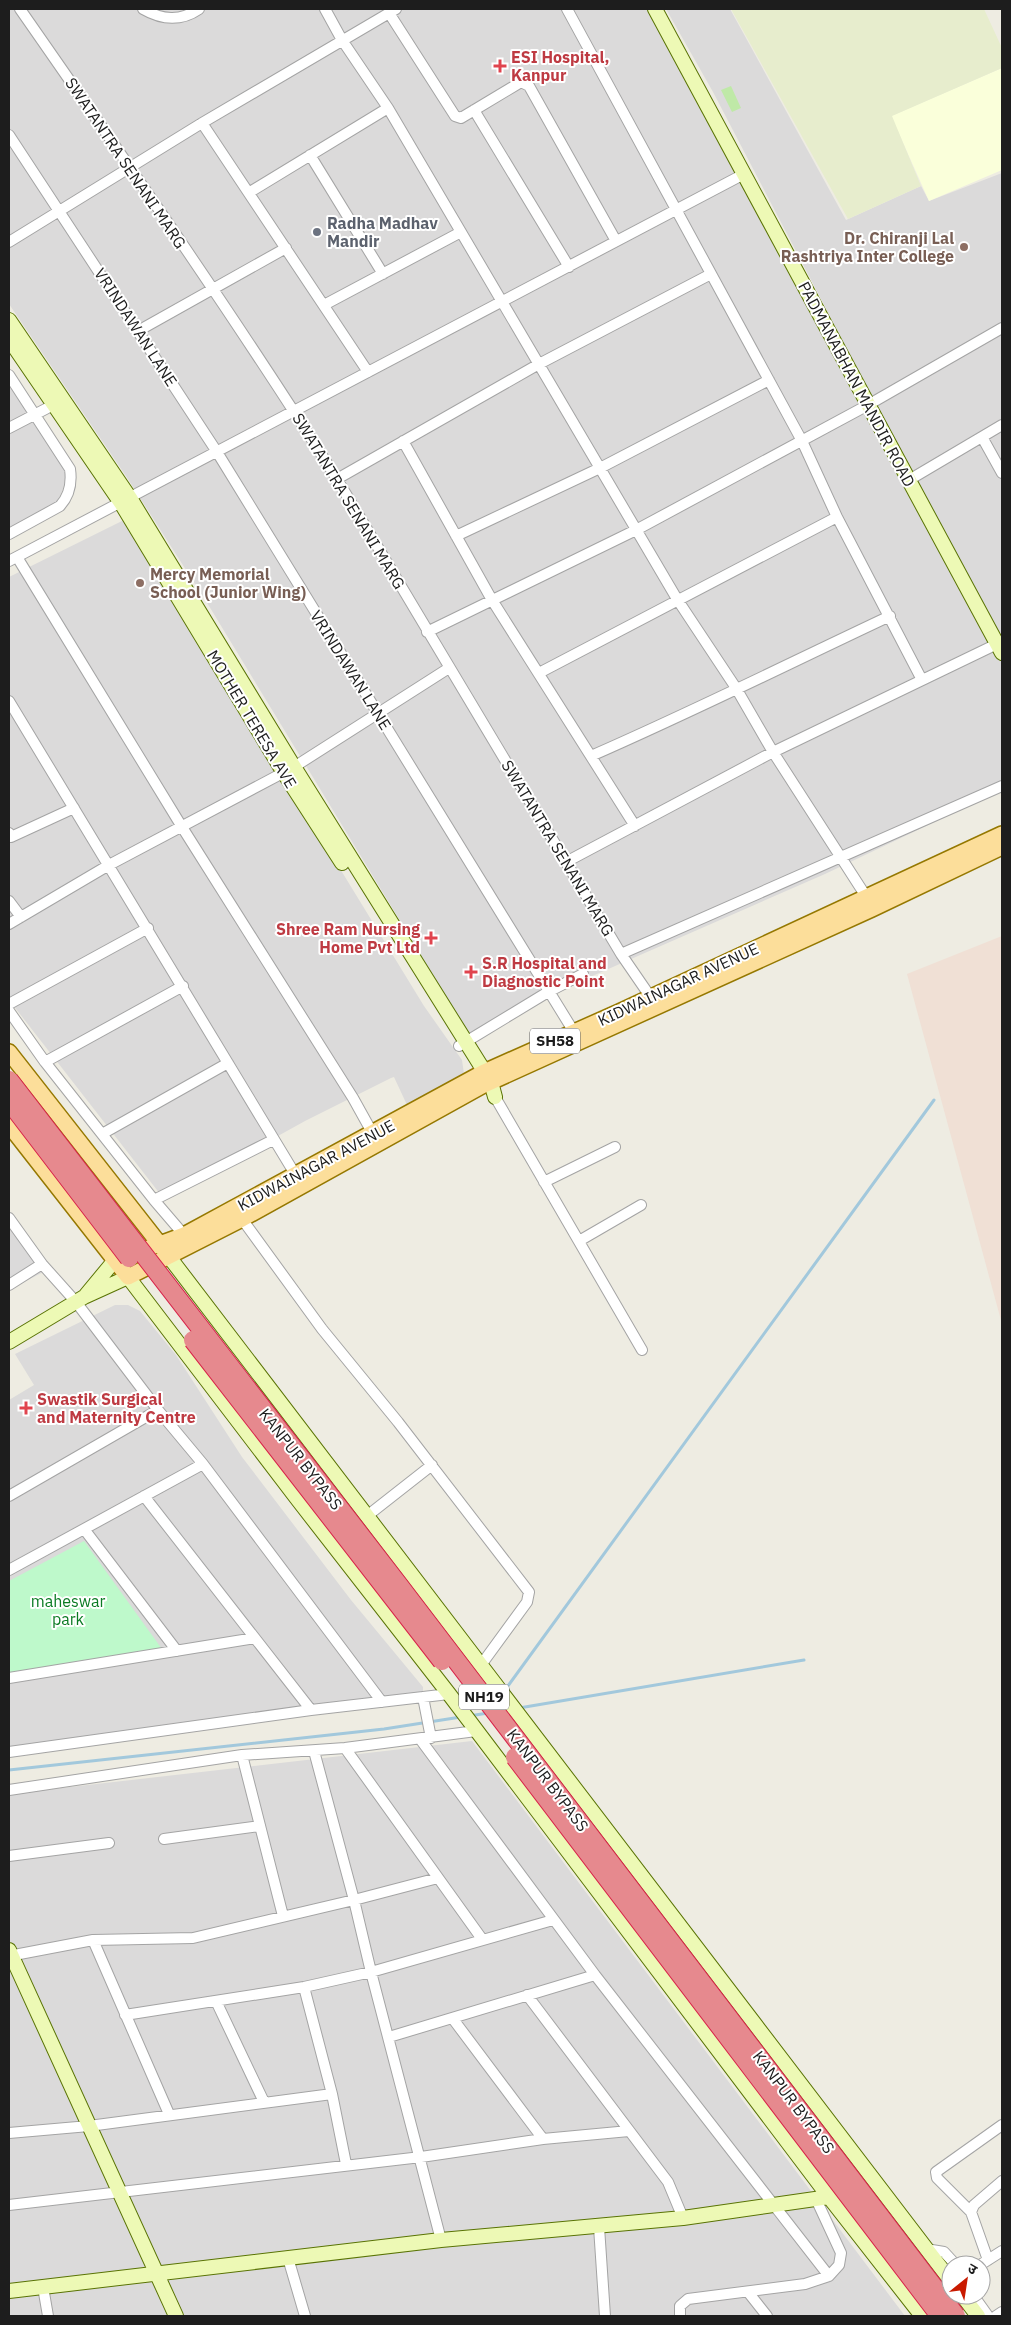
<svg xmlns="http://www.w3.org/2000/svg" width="1011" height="2325" font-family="'IBM Plex Sans','Noto Sans Devanagari',sans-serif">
  <rect width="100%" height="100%" fill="#eeece2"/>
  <path fill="#dbdada" d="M9,9H651L1002,663V790L825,874L590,977L470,1036L209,606L126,476L9,304Z
    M666,9H730L846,220L921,186L929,201L1002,173V646L713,92Z
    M9,381L67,471V479L56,506L9,538Z
    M126,519L424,1006L462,1060L464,1074L461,1079L449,1087L407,1105L394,1077L391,1078L305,1121L164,1199L9,1000V577Z
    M9,1217L49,1269L9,1290Z
    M115,1305H128L140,1311L176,1355L242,1457L351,1600L423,1687V1693L9,1748V1400L34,1385L15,1354Z
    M472,1741L905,2316H9V1794Z"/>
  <path fill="#faffda" d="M1002,68V170L929,201L891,116Z"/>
  <path fill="#f0e0d5" d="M1002,936V1324L907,974Z"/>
  <path fill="#e7edcd" d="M731,9H984L1002,48V68L892,116L921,186L848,219Z"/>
  <path fill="#bfe9a7" d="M731,86L741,108L732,112L721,90Z"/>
  <path fill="#bef9cb" d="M84,1541L162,1649L9,1673V1581Z"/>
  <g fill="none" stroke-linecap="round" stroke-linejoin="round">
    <path stroke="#a2c8dc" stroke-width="3" d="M505,1690L934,1100
      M519,1708L804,1660
      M469,1716L488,1713
      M9,1770L384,1729L461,1717"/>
    <defs>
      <path id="street" d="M20,9C128,164 236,319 337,479L621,954L654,1002
        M143,9C162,20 180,22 199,9
        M325,9L342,40L388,108L677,599L736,688L773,752L869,901
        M567,9L802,441L837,517L922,680
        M389,13L455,116L461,118L521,82L529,86L616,241
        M474,110L569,267
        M202,123L368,372
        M9,135L217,452L574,1032
        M310,155L383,274
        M250,192L388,108
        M9,242L202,123L396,9
        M324,305L461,232
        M138,331L286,248
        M9,375L70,469C72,483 70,495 60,506L9,534
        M9,428L59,402
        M982,437L1002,473
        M403,441L492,600L635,826
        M337,479L539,364L711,274
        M909,480L1002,425
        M456,536L600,468L769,380
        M17,557L182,827L353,1098L373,1134
        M9,561L744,174
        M427,632L636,530L868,405L1002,328
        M539,673L837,517
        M9,701L298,1179
        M591,756C692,712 790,663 890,616
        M9,833L11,837L74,808
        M566,862L773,752L997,644
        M9,901L21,917
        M9,924L109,865L294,767L449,668
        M621,954L1002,786
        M9,1004L148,928
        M9,1011L45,1062L183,986
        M459,1046L548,992L583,974
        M45,1062L154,1200L184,1235
        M495,1097L642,1350
        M102,1134L228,1063
        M544,1182L615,1147
        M154,1200L273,1140
        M9,1218L42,1264L76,1302L158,1410L203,1464L9,1570
        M242,1219L322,1329L398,1422L529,1592L527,1602L481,1665
        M579,1241L641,1205
        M9,1285L42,1264
        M203,1464L382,1702
        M9,1496L158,1410
        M144,1496L311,1710
        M367,1516L432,1465
        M84,1529L177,1651
        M9,1678L255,1638
        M423,1697L431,1738
        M420,1739L595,1975L829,2276
        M345,1748L482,1939
        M314,1751L354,1900L371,1972L441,2240
        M9,1752L311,1710L449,1694
        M242,1755L283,1916
        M9,1790L242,1755L345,1748L476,1731
        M164,1839L260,1826
        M9,1856L109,1843
        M93,1940L169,2114
        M9,1956L93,1940L193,1938L354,1900L438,1878
        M304,1987L332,2094L346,2164
        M527,1995L668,2182L683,2218
        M216,2001L264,2102
        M125,2015L304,1987L371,1972L553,1920
        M453,2019L543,2139
        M389,2037L595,1975
        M9,2133L89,2126L332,2094
        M9,2205L421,2157L543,2139L629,2131
        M971,2212L937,2178L936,2172L1002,2125
        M599,2227L605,2316
        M926,2249L944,2252L956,2265
        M288,2258L305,2316
        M988,2260L971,2212L974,2205L1002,2181
        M980,2265L1002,2251
        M43,2287L48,2316
        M748,2292L767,2316
        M973,2295L988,2316
        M680,2316V2306L688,2299L805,2284L829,2276L839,2265L841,2253L816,2199
        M996,2316L1002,2312"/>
      <path id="secondary" d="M655,9L1002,653
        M9,320L130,498L294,767L491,1082L495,1097
        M9,339L121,503L284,773L342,863
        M170,1258L951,2281
        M86,1295L115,1260
        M9,1342L84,1297L128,1277L298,1500L449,1694L829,2197L922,2316
        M9,1950L176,2316
        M9,2291L441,2240L683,2218L829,2197
        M962,2295L978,2316"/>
      <path id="primary" d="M9,1052L165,1251
        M9,1125L128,1277L242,1219L482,1086L872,909L1002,847
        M130,1255L184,1235L484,1072L619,1012L1002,834"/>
    </defs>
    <use href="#street" stroke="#a4a4a4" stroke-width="12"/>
    <use href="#secondary" stroke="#597304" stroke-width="16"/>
    <use href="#primary" stroke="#957800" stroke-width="18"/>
    <use href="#street" stroke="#fff" stroke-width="10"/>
    <use href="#secondary" stroke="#edf9b5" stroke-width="14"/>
    <use href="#primary" stroke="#fcde9a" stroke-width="15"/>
    <defs>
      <path id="highway-bridge" d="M9,1080L398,1584L956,2316
        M9,1101L129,1258
        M193,1340L442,1661
        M515,1757L940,2316"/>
    </defs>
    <use href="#highway-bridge" stroke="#d82349" stroke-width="20" stroke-linecap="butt"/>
    <use href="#highway-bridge" stroke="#e6898e" stroke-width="18"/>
  </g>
  <g fill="#e0444e" stroke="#fff" stroke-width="2">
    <path d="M497.5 58.5h5v5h5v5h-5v5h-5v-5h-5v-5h5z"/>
    <path d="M428.5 930.5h5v5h5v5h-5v5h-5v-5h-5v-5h5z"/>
    <path d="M468.5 964.5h5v5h5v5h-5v5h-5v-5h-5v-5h5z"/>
    <path d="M23.5 1400.5h5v5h5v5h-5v5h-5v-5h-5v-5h5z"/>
  </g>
  <circle fill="#6b7280" stroke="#fff" stroke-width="2" cx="317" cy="232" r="5"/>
  <g fill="#8d6e63" stroke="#fff" stroke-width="2">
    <circle cx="964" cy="247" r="5"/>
    <circle cx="140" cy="583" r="5"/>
  </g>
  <g text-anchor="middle" stroke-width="4" stroke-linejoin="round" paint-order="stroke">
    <g fill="#fff" stroke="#616161" stroke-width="1">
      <rect x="530" y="1028.5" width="50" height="25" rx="4"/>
      <rect x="459" y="1684.5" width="50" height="25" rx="4"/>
    </g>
    <g font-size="15" font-weight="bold" fill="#1d1d1d">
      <text x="555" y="1046">SH58</text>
      <text x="484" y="1702">NH19</text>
    </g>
    <g font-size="16" font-weight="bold" fill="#be3a42" stroke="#fff" text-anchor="start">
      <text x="511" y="63">ESI Hospital,<tspan x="511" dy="18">Kanpur</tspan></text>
      <text x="420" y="935" text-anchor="end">Shree Ram Nursing<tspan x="420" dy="18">Home Pvt Ltd</tspan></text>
      <text x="482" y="969">S.R Hospital and<tspan x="482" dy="18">Diagnostic Point</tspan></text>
      <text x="37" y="1405">Swastik Surgical<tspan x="37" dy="18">and Maternity Centre</tspan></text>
    </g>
    <g font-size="16" fill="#1d1d1d" stroke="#fff">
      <text transform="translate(126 163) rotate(56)" y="6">SWATANTRA SENANI MARG</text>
      <text transform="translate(136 327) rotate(57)" y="6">VRINDAWAN LANE</text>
      <text transform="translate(857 384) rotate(62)" y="6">PADMANABHAN MANDIR ROAD</text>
      <text transform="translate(349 501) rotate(59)" y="6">SWATANTRA SENANI MARG</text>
      <text transform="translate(351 670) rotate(58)" y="6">VRINDAWAN LANE</text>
      <text transform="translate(252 719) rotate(59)" y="6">MOTHER TERESA AVE</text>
      <text transform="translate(558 848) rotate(59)" y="6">SWATANTRA SENANI MARG</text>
      <text transform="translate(678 984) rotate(-25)" y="6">KIDWAINAGAR AVENUE</text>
      <text transform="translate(316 1165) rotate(-28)" y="6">KIDWAINAGAR AVENUE</text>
      <text transform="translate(301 1459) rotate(52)" y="6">KANPUR BYPASS</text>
      <text transform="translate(548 1780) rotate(53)" y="6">KANPUR BYPASS</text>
      <text transform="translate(794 2102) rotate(53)" y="6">KANPUR BYPASS</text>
    </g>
    <g font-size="16" font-weight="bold" fill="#5b616d" stroke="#fff" text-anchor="start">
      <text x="327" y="229">Radha Madhav<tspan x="327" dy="18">Mandir</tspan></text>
    </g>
    <g font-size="16" font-weight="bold" fill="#785e54" stroke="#fff" text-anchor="end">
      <text x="954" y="244">Dr. Chiranji Lal<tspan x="954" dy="18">Rashtriya Inter College</tspan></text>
      <text x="150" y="580" text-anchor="start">Mercy Memorial<tspan x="150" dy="18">School (Junior Wing)</tspan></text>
    </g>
    <g font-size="16" fill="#0b7b23" stroke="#fff">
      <text x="68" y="1607">maheswar<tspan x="68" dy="18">park</tspan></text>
    </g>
  </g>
  <rect width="1011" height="2325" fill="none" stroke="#1d1d1d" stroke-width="20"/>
  <g transform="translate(966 2280) rotate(30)"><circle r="24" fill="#ffffff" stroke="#a5a5a5"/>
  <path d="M0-4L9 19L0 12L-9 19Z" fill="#c91a00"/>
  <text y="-8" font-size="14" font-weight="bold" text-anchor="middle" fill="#1d1d1d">उ</text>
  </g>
</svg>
